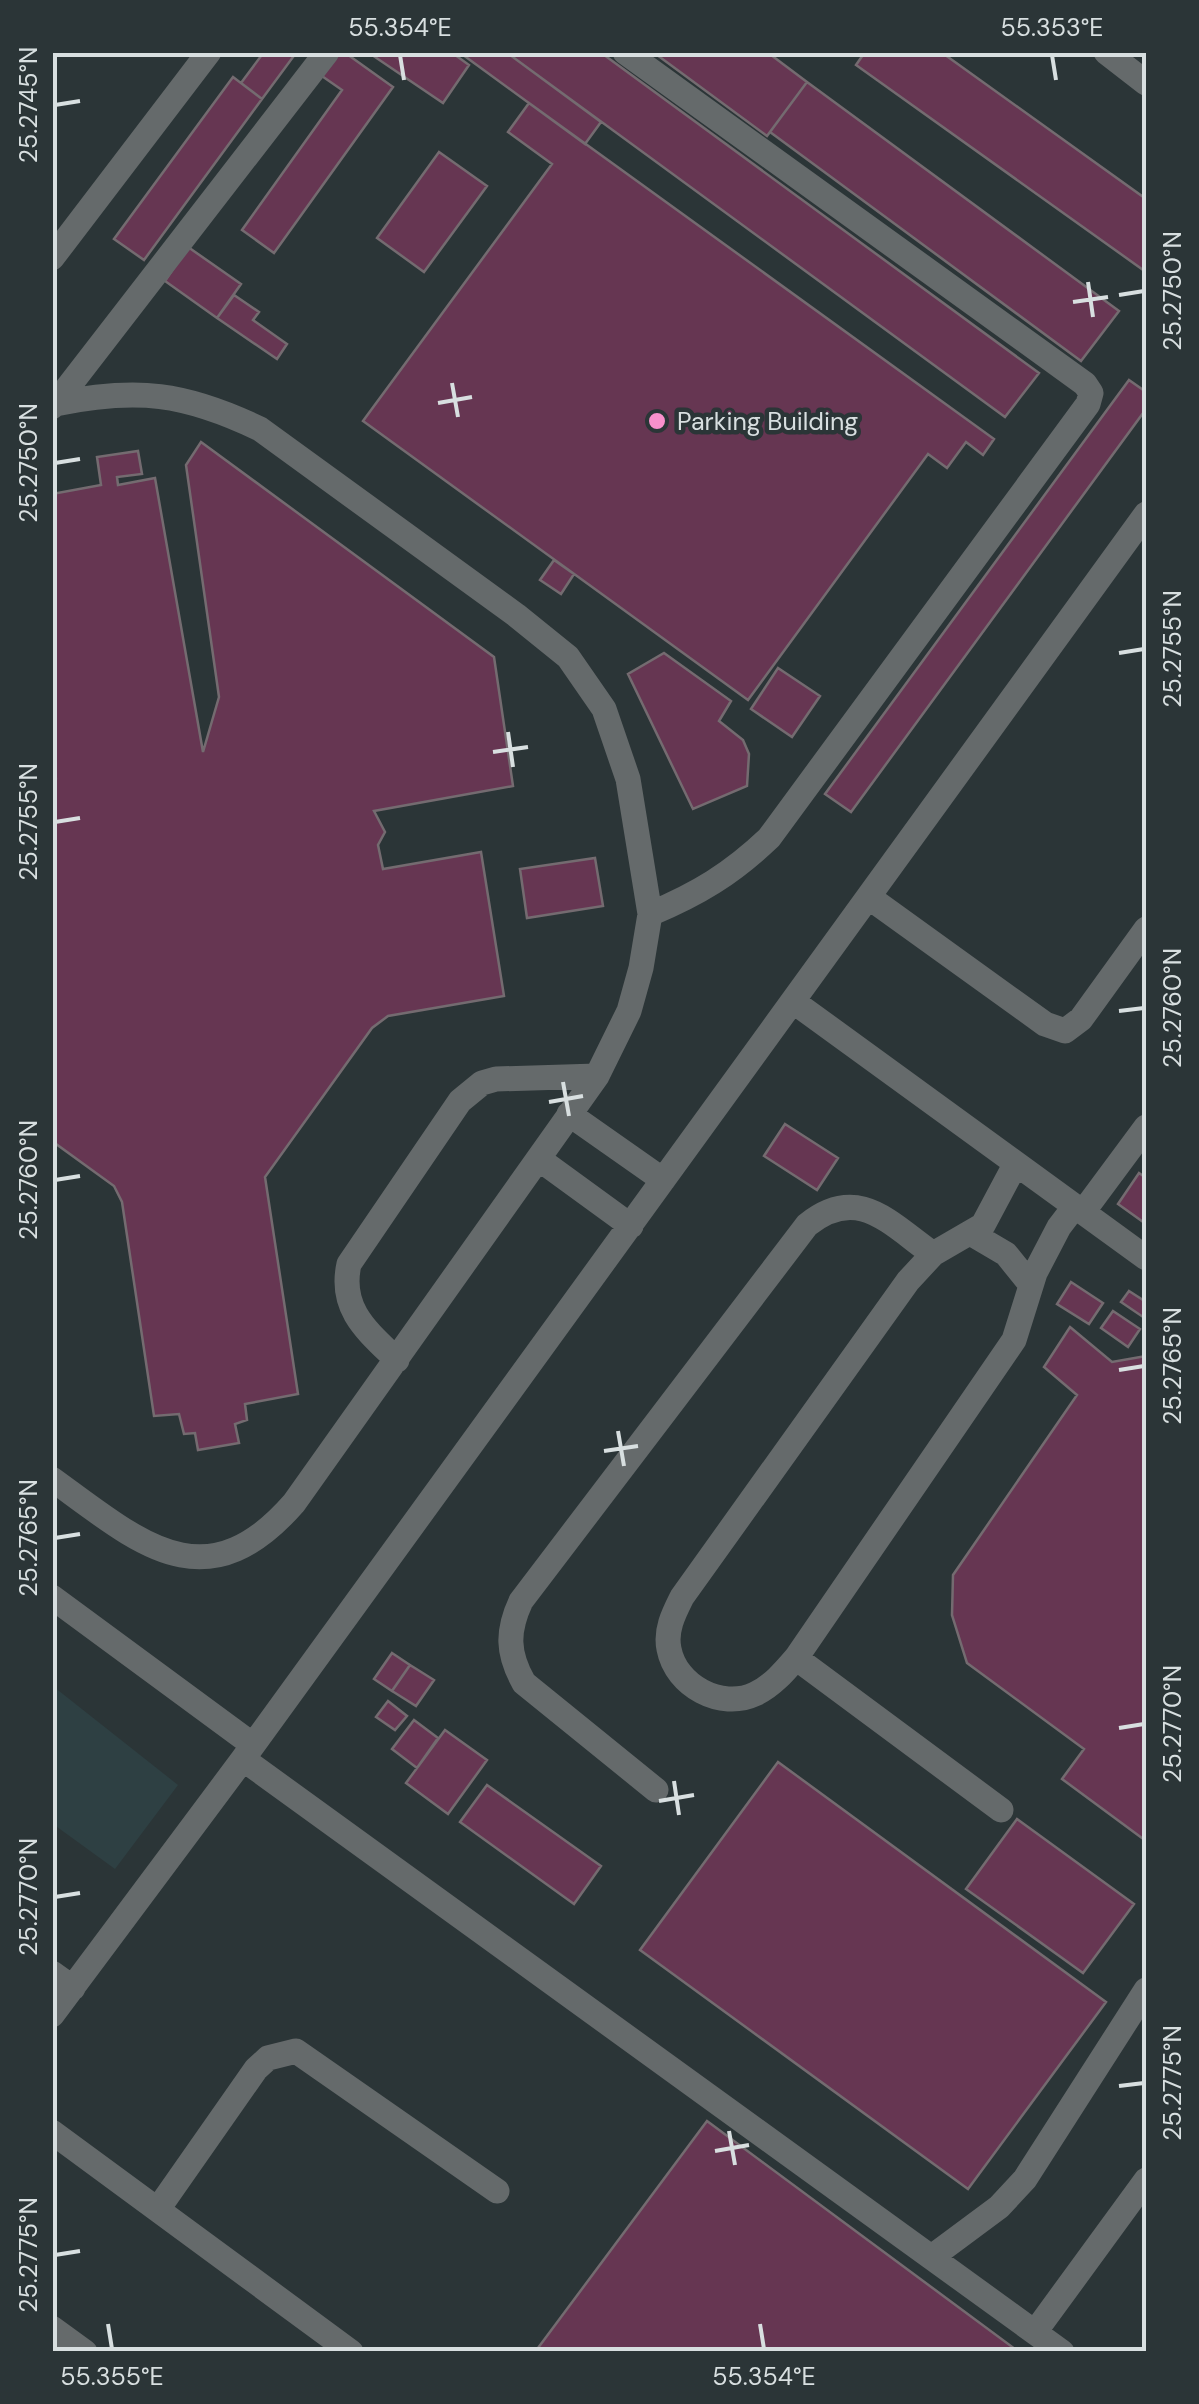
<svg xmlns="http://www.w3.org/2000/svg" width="1199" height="2404" font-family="'DM Sans',sans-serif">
  <rect width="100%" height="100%" fill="#2b3537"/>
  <path fill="#2e4043" d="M54,1687L178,1785L115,1869L53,1824Z"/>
  <path fill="#663652" stroke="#746b70" stroke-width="2.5" d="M264,52L296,53L262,99L241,83Z
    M335,52H344L393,87L274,253L242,230L342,90L319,74Z
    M374,52H451L469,65L443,103L372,55Z
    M459,52H506L601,122L585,144Z
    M506,52H600L1039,373L1005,417Z
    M653,52H767L807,82L767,136Z
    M865,52H941L1146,199V272L856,65Z
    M233,77L262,99L144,260L114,239Z
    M807,82L1119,311L1081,361L770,132Z
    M529,103L994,439L983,455L966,442L947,468L928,454L748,700L363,421L552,164L508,132Z
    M439,152L487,186L424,272L377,238Z
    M188,247L241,284L217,318L165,281Z
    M234,295L259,312L253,320L287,344L277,359L217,318Z
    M1129,380L1146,392V409L851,812L825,794Z
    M201,442L494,657L513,786L374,811L385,832L378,845L383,869L481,852L504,996L388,1016L372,1028L265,1177L298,1394L245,1404L247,1420L235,1424L239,1443L198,1450L195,1433L184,1434L179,1414L154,1416L122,1202L114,1186L52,1141V784L56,779L52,746V494L101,485L97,457L138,451L142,474L117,477L118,485L155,478L203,752L219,697L186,465Z
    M554,560L574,574L561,594L540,580Z
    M664,653L731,701L719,721L743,740L749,754L747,786L693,809L628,674Z
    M778,668L820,696L792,737L751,709Z
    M595,858L603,906L527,918L520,869Z
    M785,1124L838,1158L817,1190L764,1156Z
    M1139,1173L1146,1178V1224L1118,1204Z
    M1071,1282L1103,1303L1089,1324L1057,1304Z
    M1129,1291L1146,1302V1319L1121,1302Z
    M1113,1311L1140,1329L1128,1347L1101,1328Z
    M1070,1327L1112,1362L1146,1356V1841L1062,1779L1084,1749L967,1663L952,1615L953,1575L1077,1395L1044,1367Z
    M392,1653L410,1665L392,1691L374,1679Z
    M410,1665L434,1680L416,1706L392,1691Z
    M388,1701L407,1716L395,1730L376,1717Z
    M414,1720L438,1738L417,1768L392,1749Z
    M445,1730L487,1760L448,1814L406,1783Z
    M778,1762L1106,2002L968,2189L640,1950Z
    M487,1785L601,1866L574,1904L460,1822Z
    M1017,1819L1134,1904L1083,1973L966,1889Z
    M707,2121L1019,2352H535Z"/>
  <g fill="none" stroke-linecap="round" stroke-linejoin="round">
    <path stroke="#656a6b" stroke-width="25" d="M625,52L1085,384L1091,393L1088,404L769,838C731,874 698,894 650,914
      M1106,52L1146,83
      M52,258L209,52
      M55,404L327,52
      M52,407L55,404C137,387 185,393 260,429L516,615L568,657L604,709L628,779L650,914L641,968L629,1011L597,1076L294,1503C205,1605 139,1542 52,1479
      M870,898L1045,1024L1065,1031L1081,1019L1146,929
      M794,1002L1146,1258
      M569,1114L663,1180
      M539,1159L631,1226
      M1015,1165L983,1225L933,1254L908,1281L682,1597C674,1613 665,1630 669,1649C676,1686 721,1710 755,1694C772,1686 784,1672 796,1658L1014,1340L1035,1273L1059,1227L1075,1206
      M1083,1212L1146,1127
      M972,1234L1006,1254L1031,1285
      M397,1360C367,1331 339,1309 349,1264L460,1101L482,1083L496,1079L597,1076
      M52,1597L253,1745
      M796,1658L1001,1810
      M243,1759L1062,2352
      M656,1790L524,1683C507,1653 507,1631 521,1601L807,1225C858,1184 889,1223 933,1254
      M52,1973L73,1988
      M52,2015L243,1759L1146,514
      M52,2132L351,2352
      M158,2209L256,2069L268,2058L296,2051L497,2191
      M933,2256L999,2207L1025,2179L1146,1990
      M52,2328L85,2352
      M1035,2332L1146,2180"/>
  </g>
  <path fill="none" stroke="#d8dfe0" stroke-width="4" d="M400,55L404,80M1052,55L1056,80M55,105L80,101M1088,282L1093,317M1119,295L1144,291M1073,302L1108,297M452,383L458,417M438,403L472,397M55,463L80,459M1119,653L1144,649M508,732L513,767M493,752L528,747M55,822L80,818M1119,1011L1144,1008M563,1082L569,1116M549,1102L583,1096M55,1180L80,1176M1119,1370L1144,1366M618,1431L624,1466M604,1451L638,1446M55,1538L80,1534M1119,1728L1144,1724M674,1781L679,1815M659,1801L694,1795M55,1897L80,1893M1119,2086L1144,2083M729,2131L735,2165M715,2151L749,2145M55,2255L80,2251M108,2324L112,2349M760,2324L764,2349"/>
  <circle fill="#f890cc" stroke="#2b3537" stroke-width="4" cx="657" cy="421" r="10"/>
  <g text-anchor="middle" stroke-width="9" stroke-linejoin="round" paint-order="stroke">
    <g font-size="25" fill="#d8dfe0" stroke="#2b3537" text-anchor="start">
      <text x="677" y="430">Parking Building</text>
    </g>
  </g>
  <rect width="1199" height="2404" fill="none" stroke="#2b3537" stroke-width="110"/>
  <rect x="55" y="55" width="1089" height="2294" fill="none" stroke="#d8dfe0" stroke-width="4"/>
  <g font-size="25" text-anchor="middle" fill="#d8dfe0">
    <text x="400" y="36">55.354°E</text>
    <text x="1052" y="36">55.353°E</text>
    <text transform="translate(28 105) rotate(-90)" y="9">25.2745°N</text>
    <text transform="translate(1172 291) rotate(-90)" y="9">25.2750°N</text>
    <text transform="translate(28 463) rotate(-90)" y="9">25.2750°N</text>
    <text transform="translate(1172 649) rotate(-90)" y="9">25.2755°N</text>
    <text transform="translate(28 822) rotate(-90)" y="9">25.2755°N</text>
    <text transform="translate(1172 1008) rotate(-90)" y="9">25.2760°N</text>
    <text transform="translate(28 1180) rotate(-90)" y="9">25.2760°N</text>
    <text transform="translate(1172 1366) rotate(-90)" y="9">25.2765°N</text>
    <text transform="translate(28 1538) rotate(-90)" y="9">25.2765°N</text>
    <text transform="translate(1172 1724) rotate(-90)" y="9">25.2770°N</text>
    <text transform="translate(28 1897) rotate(-90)" y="9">25.2770°N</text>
    <text transform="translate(1172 2083) rotate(-90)" y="9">25.2775°N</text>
    <text transform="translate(28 2255) rotate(-90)" y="9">25.2775°N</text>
    <text x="112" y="2385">55.355°E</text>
    <text x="764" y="2385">55.354°E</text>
  </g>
</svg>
